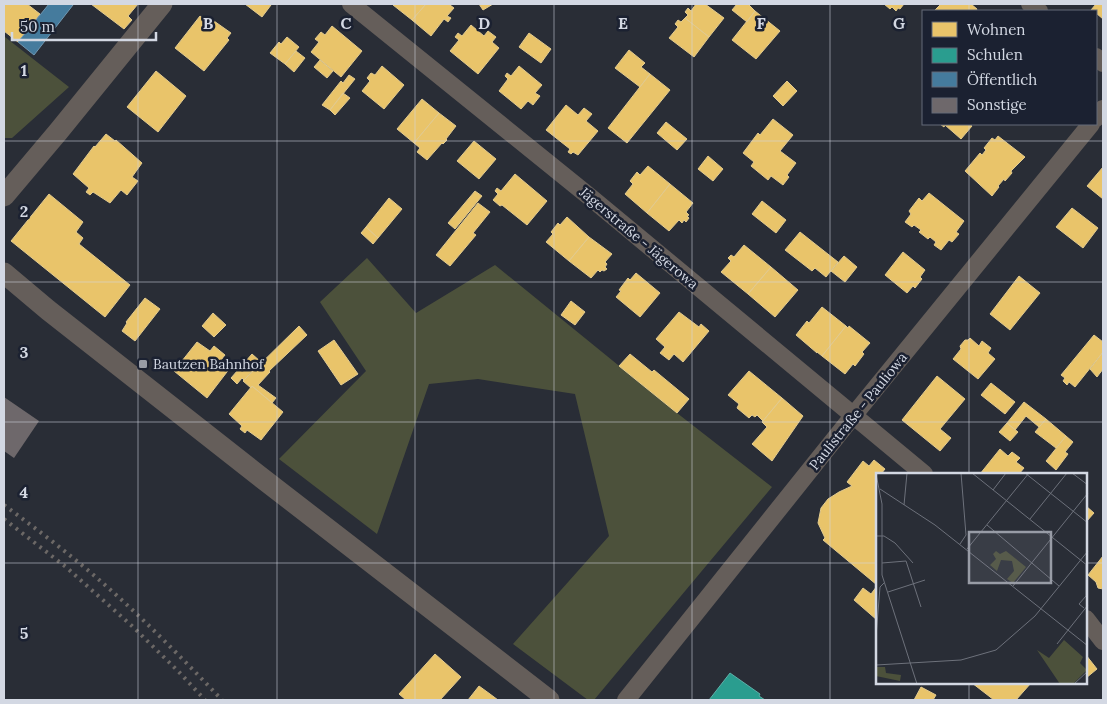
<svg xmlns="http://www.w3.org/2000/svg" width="1107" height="704" font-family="Lora,serif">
  <rect width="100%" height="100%" fill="#292d36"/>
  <path fill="#4c513b" d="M4,37H5L69,87L12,138H4Z
    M367,258L416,313L495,265L677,413L772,487L594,700H588L513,644L609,536L575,394L478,379L429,384L377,534L279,459L366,371L320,302Z"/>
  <path fill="#e9c46a" stroke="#e2ca8e" d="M4,4H27L40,14L18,42L4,31Z
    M91,4H138L128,16L132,20L124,29Z
    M245,4H269L271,5L262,17Z
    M394,4H426L412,20L393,5Z
    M426,4H451L450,5L454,8L447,16L451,18L448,22L444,19L431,36L412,20Z
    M479,4H493L483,10Z
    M696,4H705L724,18L709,37L685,18L688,15L685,12L688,8L691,11Z
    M737,4H748L755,11L747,22L732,10Z
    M884,4H904L900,9L898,8L896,11L892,7L890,9Z
    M941,4H971L977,9L976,11H934Z
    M1096,4H1103V19L1096,13V11L1091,10Z
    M755,11L780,31L756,59L732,40Z
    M200,16L211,25L214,21L231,33L227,38L229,40L204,71L175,48Z
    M685,18L709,37L694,57L669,38L678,27L675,24L678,20L681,22Z
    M471,25L484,36L488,31L496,37L492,42L499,48L478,74L450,51L459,40L455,37L458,33L462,36Z
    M332,26L362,51L341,77L311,52L319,42L315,39L321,32L325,35Z
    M529,33L551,49L541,63L519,47Z
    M287,37L299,47L285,64L270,53L279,42L281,44Z
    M629,50L645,63L641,67L650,74L640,87L615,68Z
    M296,51L305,58L294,72L285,64Z
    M320,60L333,71L327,78L314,67Z
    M382,66L404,85L384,109L362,91L370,81L367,78L371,73L375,75Z
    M519,66L542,85L535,93L540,96L533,105L528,101L521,109L499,91L508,79L505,76L507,73L511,76Z
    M156,71L186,96L158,132L127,107Z
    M650,74L670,90L627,143L608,128Z
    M349,75L355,79L330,110L322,105L341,81L343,83Z
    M787,81L797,91L783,106L773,96Z
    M343,93L350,98L335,115L330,110Z
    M422,99L439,113L414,143L397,129Z
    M566,105L578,115L584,108L592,114L586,121L598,131L578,155L573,152L571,154L568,152L570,149L546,130Z
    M439,113L456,126L446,139L447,140L443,144L442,143L427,160L417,152L420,148L414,143Z
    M773,119L793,135L780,151L796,163L787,175L789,177L783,185L771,176L768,180L751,166L754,162L743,153L758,133L760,135Z
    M666,122L687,139L677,150L657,133Z
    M940,124H969L972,126L961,139L945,125L944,127Z
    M106,134L115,141L116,140L142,163L132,177L138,181L127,195L121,190L110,203L93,192L90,195L86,192L89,188L73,174L94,146L95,147Z
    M998,136L1025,157L1011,171L1012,173L1005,181L1004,179L998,186L999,187L992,196L965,171L980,153L982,155L986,150L984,148L992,138L995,140Z
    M474,141L496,159L479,179L457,161Z
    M708,156L723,169L713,181L698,169Z
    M648,166L670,184L647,213L625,194L633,184L630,181L637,172L640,175Z
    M1103,167V199L1087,186Z
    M515,174L547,201L527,225L502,205L500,206L493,200L498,194L495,191L497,188L501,191Z
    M670,184L693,203L686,212L689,215L687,216L689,218L686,222L684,220L682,223L679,220L669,231L647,213Z
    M475,191L482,196L455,229L448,223Z
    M929,193L964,221L956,232L959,234L952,242L949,240L941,250L934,245L936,242L930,237L928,239L919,232L921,230L914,225L912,227L905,222L911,214L909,211L919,198L922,201Z
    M49,194L83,222L76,232L83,238L79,244L130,285L105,317L11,241Z
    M389,198L402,209L378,238L366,227Z
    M762,201L786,220L776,233L752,214Z
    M478,203L490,212L473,233L476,235L450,266L436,255Z
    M1072,208L1098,228L1083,248L1056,227Z
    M567,217L589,237L569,261L546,242L553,234L551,232L558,223L560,225Z
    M366,227L378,238L373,244L361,233Z
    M800,232L838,262L826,277L815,268L812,271L785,250Z
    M589,237L612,254L605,262L607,264L605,267L607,269L604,271L602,270L600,272L598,270L591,278L569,261Z
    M744,245L771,267L748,294L721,272L731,261L728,258L731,255L734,257Z
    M903,252L925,270L920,277L922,279L915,288L913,286L907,293L885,275Z
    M844,256L857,267L845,282L831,271Z
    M771,267L798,290L775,317L748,294Z
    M636,273L660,293L640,317L616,297L621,291L619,290L628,278L630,280Z
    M1019,276L1040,293L1010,330L990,314Z
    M145,298L160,309L135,341L122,331L127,323L126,322Z
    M571,301L585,312L575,325L561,315Z
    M822,307L846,326L822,356L817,352V353L796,335L807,321L809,323Z
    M679,312L699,327L701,324L709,331L683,362L674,354L669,360L660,353L665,347L656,339Z
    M213,313L226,325L214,337L202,326Z
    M299,326L307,335L269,371L270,372L258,385L276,398L272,403L252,386L251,388L243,381Z
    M846,326L848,328L849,326L870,343L862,352L864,354L855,366L853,364L845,374L822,356Z
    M1094,335L1103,342V352L1075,387L1069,382L1067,385L1063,381L1065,378L1061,375Z
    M970,338L979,346L982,341L991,348L988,353L995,359L978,379L953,359L961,349L960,346L965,340H968Z
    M334,340L358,374L341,385L318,351Z
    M197,342L210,351L214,346L225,355L221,360L230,368L207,398L174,371Z
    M1103,352V369L1097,377L1090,369Z
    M252,354L261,362L244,380L242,378L237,384L231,378Z
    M630,354L652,372L654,370L689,399L677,413L619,366Z
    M749,371L782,398L763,421L757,415L755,417L752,415L749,418L737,408L739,404L728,395Z
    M937,376L965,399L940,429L951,438L940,451L902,420Z
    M991,383L1015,402L1005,414L981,395Z
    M252,386L283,412L261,440L247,430L245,433L240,429L242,426L229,414Z
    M782,398L803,416L772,461L752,444L767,427L762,422Z
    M1024,402L1046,419L1039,427L1026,416L1015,430L1007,423Z
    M1046,419L1066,436L1056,448L1035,432Z
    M1007,423L1018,432L1010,441L999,432Z
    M1066,436L1073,442L1065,452L1068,454L1056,470L1046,461Z
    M1000,449L1008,456L1012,452L1020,458L1016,462L1024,468L1019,474H980Z
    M874,460L885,469L881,474H877V585L823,540L825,538L818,523L821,508L828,499L839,492L852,486L847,482L863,461L869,466Z
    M1086,506L1094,513L1086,522Z
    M1103,556V589L1098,588L1096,582L1088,575Z
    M877,586V620L854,600L863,588L871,594Z
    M435,654L461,677L440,700H406L399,694Z
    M1086,655L1097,669L1086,678Z
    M972,683H1031L1016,700H994Z
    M479,686L490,694L498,700H468Z
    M921,687L936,695L933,700H914Z"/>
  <path fill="#2a9d8f" stroke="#5dafa8" d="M730,673L760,694L759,696L765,700H709Z"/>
  <path fill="#457b9d" stroke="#7097b2" d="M49,4H71L73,5L34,55L18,42Z"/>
  <path fill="#6e686b" d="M4,397L39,421L14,458L4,451Z"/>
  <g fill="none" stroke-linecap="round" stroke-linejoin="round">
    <path stroke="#655e5a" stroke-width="18" d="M351,4L590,197L924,474
      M1030,4L1039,11
      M1096,57L1103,63
      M1096,118L1103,109
      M1086,619L1103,641
      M626,700L853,416L1091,124"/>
    <path stroke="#655e5a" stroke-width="21" d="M4,196L58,132L162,4
      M4,273L48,310L258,475L549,700"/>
    <path stroke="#6c6866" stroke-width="4" stroke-dasharray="2.5 5" stroke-linecap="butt" d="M4,505C35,528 67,552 97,578C141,616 182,658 222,700
      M4,519L66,567L132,626L178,671L205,700"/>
  </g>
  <path fill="none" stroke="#d3d8e3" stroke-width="1" stroke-opacity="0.55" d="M138,4V700M277,4V700M415,4V700M554,4V700M692,4V700M830,4V700M969,4V11M969,124V474M4,141H1103M4,282H1103M4,422H1103M4,563H877M1086,563H1103M969,683V700"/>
  <rect fill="#989ca6" stroke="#1b2131" stroke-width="2" x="138" y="359" width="10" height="10" rx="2.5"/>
  <g text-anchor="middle" stroke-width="5" stroke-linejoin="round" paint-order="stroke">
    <g font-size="14" fill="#d3d8e3" stroke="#1b2131">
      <text transform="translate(639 238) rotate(40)" y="5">Jägerstraße - Jägerowa</text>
      <text transform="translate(858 411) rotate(-51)" y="5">Paulistraße - Pauliowa</text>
    </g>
    <g font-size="14" fill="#d3d8e3" stroke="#1b2131" text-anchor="start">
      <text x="153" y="369">Bautzen Bahnhof</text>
    </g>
  </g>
  <g transform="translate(876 473)">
    <rect width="211" height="211" fill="#292d36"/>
    <path d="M120,78L124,81L130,78L150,94L137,110L131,106L138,98L136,88L125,87L121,98L114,92L120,86L117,81ZM188,167L207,184L204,190L211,197L197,211H184L161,177L173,185ZM0,194H9L10,200L25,202L24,208L0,203Z" fill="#4c513b"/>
    <path fill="none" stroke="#6d717b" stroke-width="1" d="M96,0L212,93M149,0L212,50M196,0L212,12M0,1L6,31V102L41,211M4,16L59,52L212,173M117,17L130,0M28,32L31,0M154,46L191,0M111,52L183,113M0,63H8L19,70L37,90M84,71L90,62L85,0M91,76L153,0M6,90L30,88L45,134M210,92V123M137,113L212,20M12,119L49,107M208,135L203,131L210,123M0,164L4,114L8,110M181,171L212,132M0,192L85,187L120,177L159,143L212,78M198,211L212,198"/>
    <path fill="#989ca6" fill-opacity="0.15" stroke="#989ca6" stroke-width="2.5" d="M93,59H175V110H93Z"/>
    <rect width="211" height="211" fill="none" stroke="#d3d8e3" stroke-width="2.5"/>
  </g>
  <g font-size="16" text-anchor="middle" font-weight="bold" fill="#d3d8e3" stroke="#1b2131" stroke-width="5" stroke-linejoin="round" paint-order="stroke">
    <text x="208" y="29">B</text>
    <text x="346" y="29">C</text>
    <text x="484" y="29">D</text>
    <text x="623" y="29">E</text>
    <text x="761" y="29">F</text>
    <text x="899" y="29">G</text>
    <text x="24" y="76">1</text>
    <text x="24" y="217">2</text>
    <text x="24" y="358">3</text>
    <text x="24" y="498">4</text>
    <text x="24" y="639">5</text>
  </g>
  <rect width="1107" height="704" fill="none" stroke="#d3d8e3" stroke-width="10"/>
  <rect x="922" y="10" width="175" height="115" fill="#1b2131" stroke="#656a78"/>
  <rect x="932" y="22" width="25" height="15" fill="#e9c46a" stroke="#656a78"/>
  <text x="967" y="35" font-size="15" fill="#d3d8e3">Wohnen</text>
  <rect x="932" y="48" width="25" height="15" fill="#2a9d8f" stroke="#656a78"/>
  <text x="967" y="60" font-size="15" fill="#d3d8e3">Schulen</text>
  <rect x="932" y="72" width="25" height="15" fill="#457b9d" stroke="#656a78"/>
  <text x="967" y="85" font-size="15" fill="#d3d8e3">Öffentlich</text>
  <rect x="932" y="98" width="25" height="15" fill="#6e686b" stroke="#656a78"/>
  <text x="967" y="110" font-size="15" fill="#d3d8e3">Sonstige</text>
  <path d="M12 32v8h144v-8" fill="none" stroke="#d3d8e3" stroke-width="2.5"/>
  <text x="20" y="32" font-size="15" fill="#d3d8e3" stroke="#1b2131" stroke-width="4" paint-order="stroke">50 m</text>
</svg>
